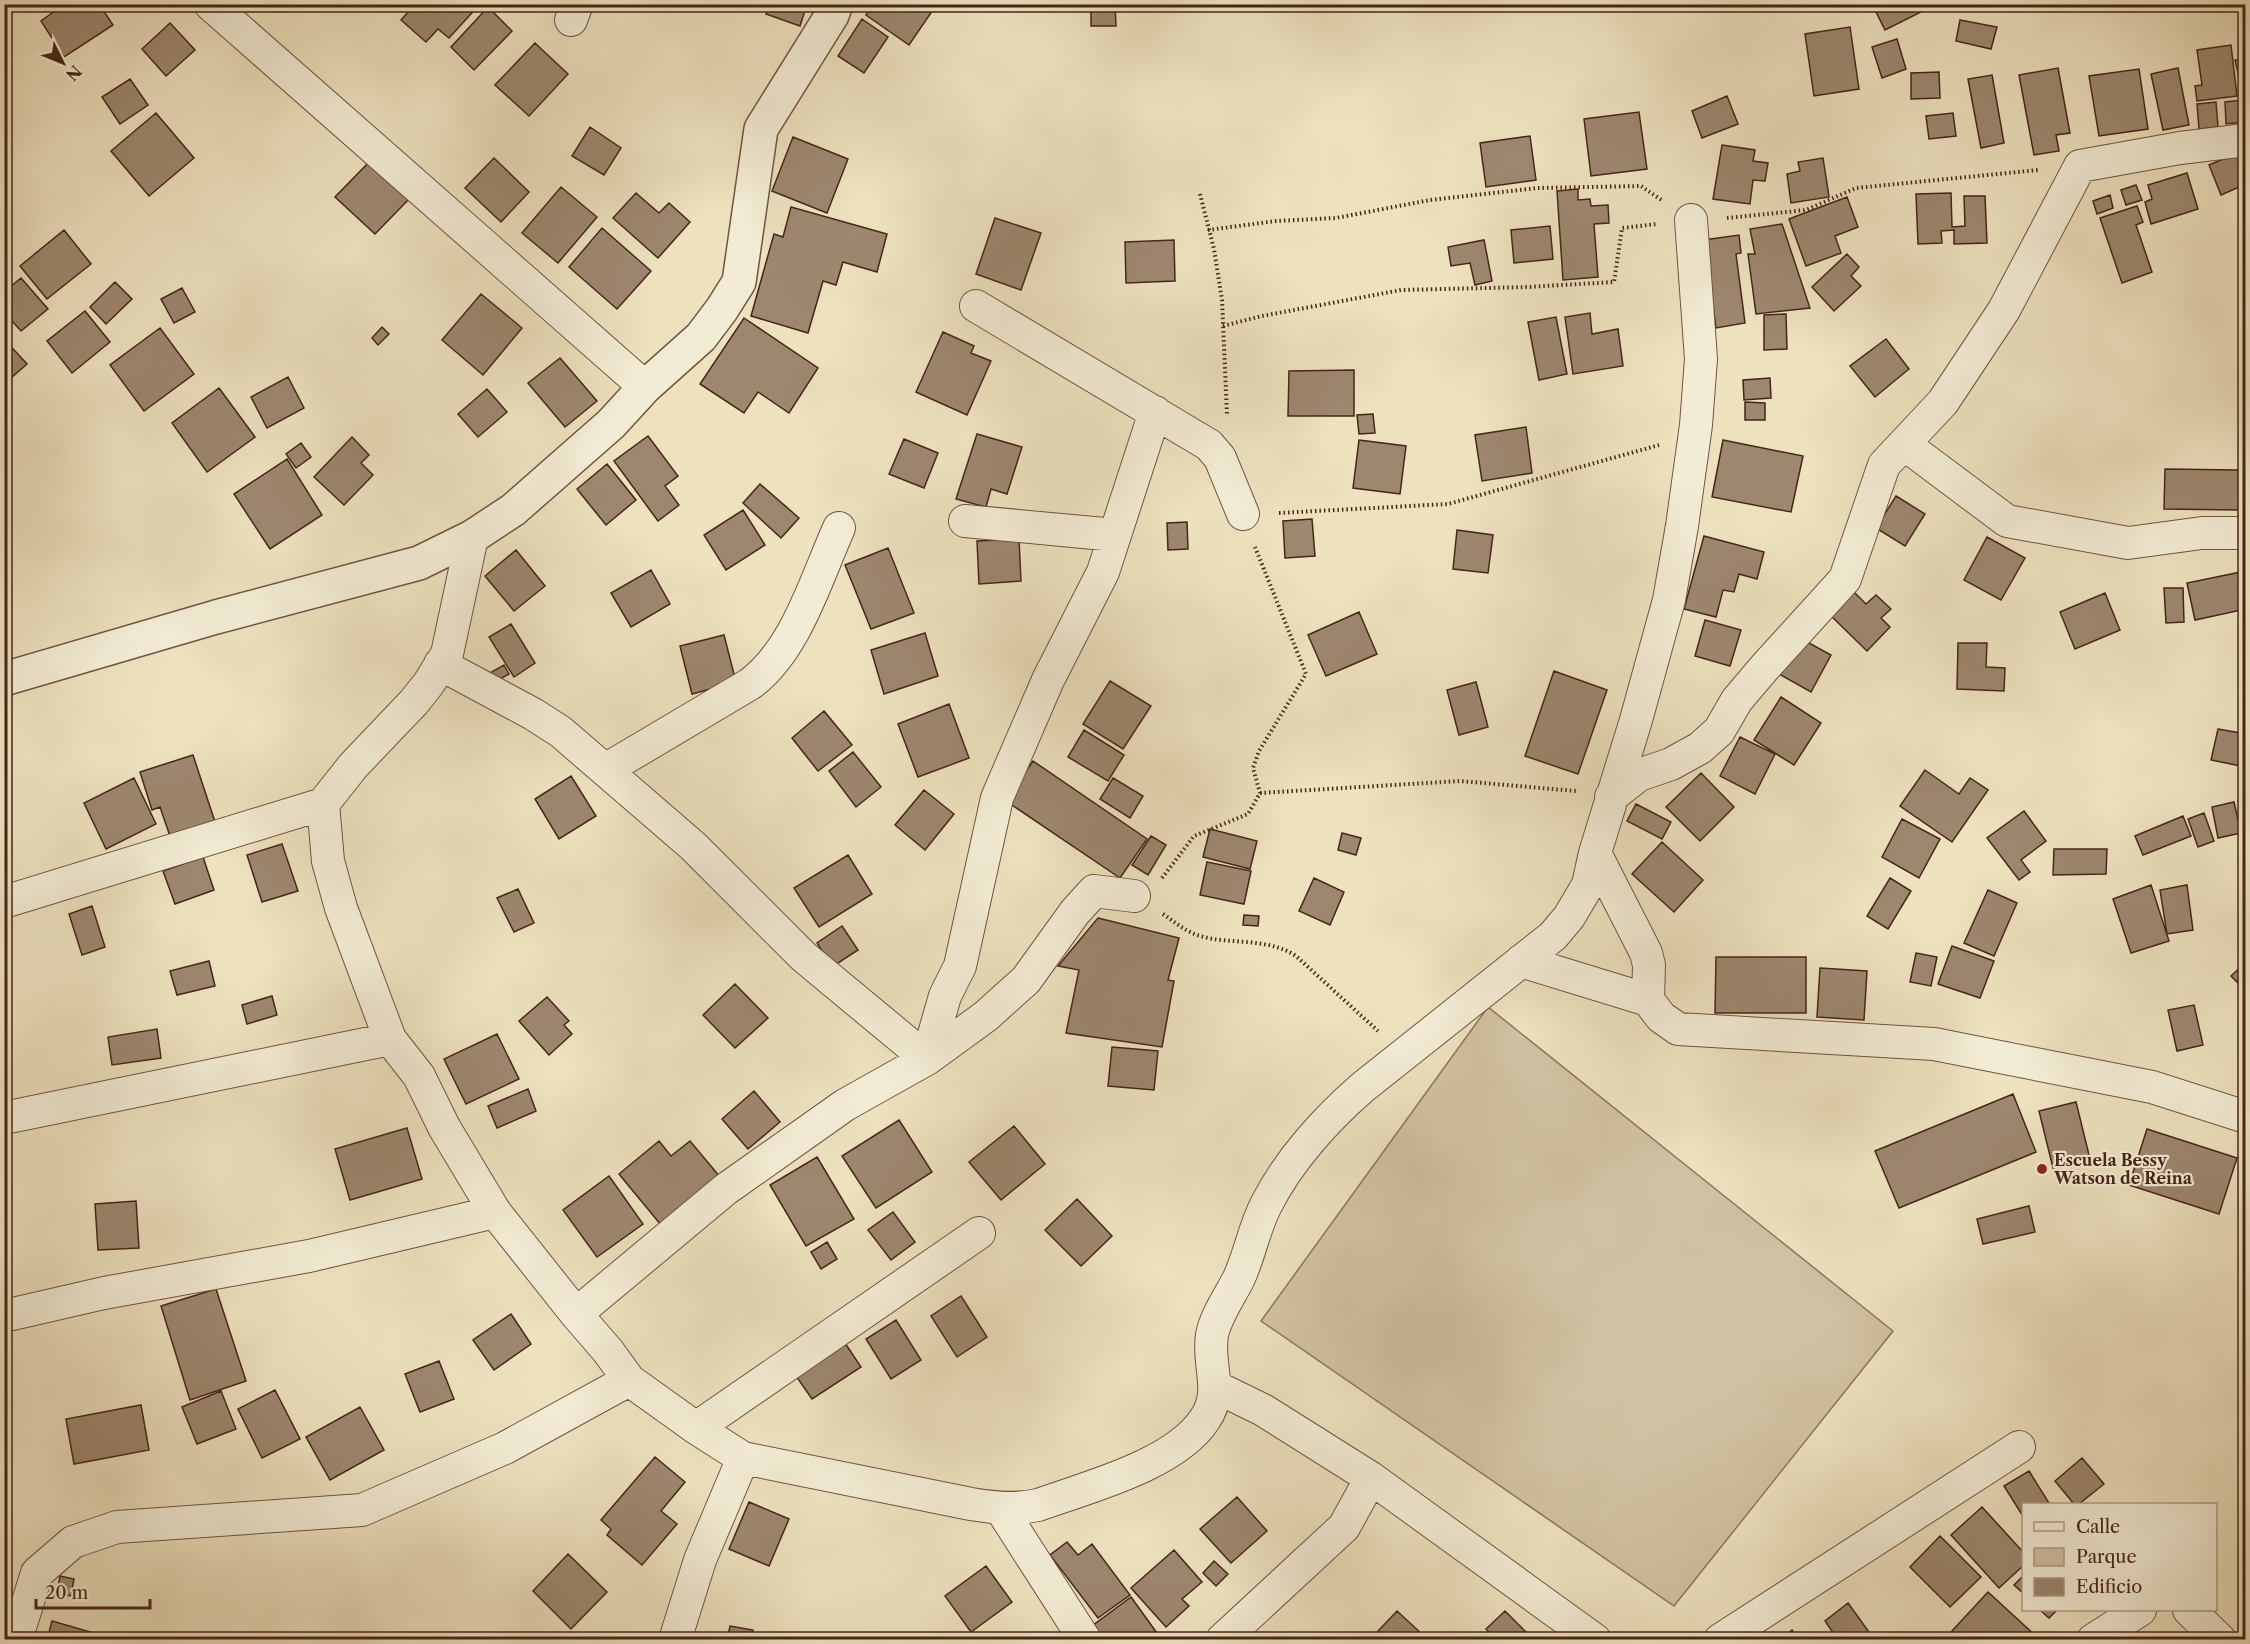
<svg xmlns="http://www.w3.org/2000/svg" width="2250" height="1644" font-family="'Libre Caslon Text',serif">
  <rect width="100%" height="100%" fill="#ede1be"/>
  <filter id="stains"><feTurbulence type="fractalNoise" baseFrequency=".00333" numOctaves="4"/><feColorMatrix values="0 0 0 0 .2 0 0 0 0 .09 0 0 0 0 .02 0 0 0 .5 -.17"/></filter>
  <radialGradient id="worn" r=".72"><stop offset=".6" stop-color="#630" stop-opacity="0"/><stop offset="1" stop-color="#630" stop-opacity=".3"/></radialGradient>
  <path fill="#d1c1a2" stroke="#8c735e" stroke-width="1.5" d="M1488,1007L1893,1331L1674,1606L1261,1321Z"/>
  <path fill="#9d876f" stroke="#462519" stroke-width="1.5" d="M65,4H99L113,25L64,57L41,21Z
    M415,4H480L449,38L438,29L426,42L401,20Z
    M656,4H688L687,11L656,8Z
    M769,4H807L800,26L766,14Z
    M872,4H937L909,45L866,15Z
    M1091,4H1115L1116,26H1091Z
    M1872,4H1917L1921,12L1885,30Z
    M488,7L512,31L474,70L451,47Z
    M862,19L888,37L864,73L838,56Z
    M1960,20L1997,27L1991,49L1956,41Z
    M170,23L195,50L166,76L142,49Z
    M1850,27L1859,89L1814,96L1805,34Z
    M1897,39L1906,69L1882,78L1872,47Z
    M535,43L568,74L529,116L495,85Z
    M2231,45L2237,96L2197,101L2195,86L2202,85L2197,50Z
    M2246,58V106L2235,60Z
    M2058,68L2070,133L2056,135L2059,151L2034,155L2019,75Z
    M2178,68L2189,125L2163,130L2151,74Z
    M2139,69L2148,129L2099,136L2089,76Z
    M1939,72L1940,98L1911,99V73Z
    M1992,75L2004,143L1981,148L1968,79Z
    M130,79L148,105L120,124L102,97Z
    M1727,96L1738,124L1702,138L1692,111Z
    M2242,100L2243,122L2226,124L2225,102Z
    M2216,102L2218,127L2199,129L2197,104Z
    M1639,112L1647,169L1591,176L1584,119Z
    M156,113L194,158L149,196L111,151Z
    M1953,113L1956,136L1929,139L1926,116Z
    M590,127L621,148L604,175L572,156Z
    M1530,136L1536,180L1486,187L1480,143Z
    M793,137L848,159L827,213L772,191Z
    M1722,145L1755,150L1753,161L1768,163L1765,181L1753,180L1750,204L1713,199Z
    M2238,153L2246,171V184L2221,195L2209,165Z
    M494,158L529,192L501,222L465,188Z
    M1823,158L1829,197L1791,203L1787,174L1800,171L1798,162Z
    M371,160L411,197L375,234L335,197Z
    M2187,173L2198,209L2151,224L2145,202L2152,199L2148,185Z
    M2136,185L2142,200L2126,205L2121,190Z
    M561,187L597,217L558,263L522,233Z
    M1578,189V200L1590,199L1591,206L1608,205L1609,223L1594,224L1598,277L1563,280L1557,191Z
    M636,193L659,213L669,203L690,222L658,258L613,218Z
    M1951,193L1952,227L1965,226L1964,196H1985L1987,243L1954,244V230L1941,231L1942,243L1918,244L1916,194Z
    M2110,195L2113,208L2097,214L2093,201Z
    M1847,197L1858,227L1835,236L1841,253L1806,266L1789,219Z
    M2137,206L2143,222L2136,225L2152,272L2122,283L2100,218Z
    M791,207L887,234L877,272L843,262L836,285L823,281L808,333L751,316L774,234L783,237Z
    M995,218L1041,233L1021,290L976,274Z
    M1782,224L1810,308L1756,314L1748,254H1755L1750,229Z
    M1550,226L1553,259L1514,263L1511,230Z
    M602,228L651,271L617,309L569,267Z
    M64,230L91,264L47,299L20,266Z
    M1739,235L1741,253L1736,254L1745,323L1716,328L1704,240Z
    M1174,240L1175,281L1126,283L1125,242Z
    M1484,240L1492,281L1475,285L1470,263L1451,266L1448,247Z
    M1847,254L1859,267L1851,276L1861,286L1834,311L1812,287Z
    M21,278L48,309L21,331L4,312V292Z
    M115,282L132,299L106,324L90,307Z
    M182,288L195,312L174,323L161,299Z
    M481,294L522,328L483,375L442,340Z
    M85,311L110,342L72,373L47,341Z
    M1590,313L1592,334L1618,329L1623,366L1573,374L1565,317Z
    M1786,314L1787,349L1764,350V315Z
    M1556,317L1567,374L1539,380L1528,322Z
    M744,318L818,368L789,413L758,392L744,413L700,384Z
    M382,327L389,334L378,345L372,338Z
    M160,328L194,374L144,411L110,365Z
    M943,332L974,346L971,353L991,361L967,415L916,392Z
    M4,339L27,364L4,384Z
    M1886,339L1909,369L1875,397L1850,366Z
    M560,358L597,401L565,427L528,383Z
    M1354,370V416H1288L1289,371Z
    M288,377L304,408L267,428L251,397Z
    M1770,378L1771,398L1744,400L1743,380Z
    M219,388L255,437L207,472L172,423Z
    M487,389L507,412L478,437L458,414Z
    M1745,402L1765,403V420H1745Z
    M1373,414L1375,433L1359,434L1357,415Z
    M1526,427L1532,473L1482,481L1475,435Z
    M977,434L1022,447L1007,494L991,489L986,507L956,499Z
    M648,436L678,476L665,486L679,505L658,521L614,461Z
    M352,437L369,455L361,463L373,475L344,505L314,477Z
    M904,439L938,453L924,488L889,474Z
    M1359,440L1406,446L1400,494L1353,488Z
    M1723,440L1803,456L1791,512L1712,497Z
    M301,443L311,457L296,468L286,454Z
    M287,459L322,515L270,549L234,494Z
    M607,464L636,500L606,525L577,489Z
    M2165,469L2239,470V510L2164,509Z
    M760,484L799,518L781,538L743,503Z
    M1896,496L1925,514L1905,546L1876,528Z
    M743,510L765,545L726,570L704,535Z
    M1312,519L1315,556L1285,558L1283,521Z
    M1187,522L1188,549L1168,550L1167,523Z
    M1457,530L1493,535L1488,573L1453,569Z
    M1704,536L1764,552L1757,579L1739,574L1734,592L1723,590L1716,617L1684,609Z
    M1987,537L2025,558L2001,600L1964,580Z
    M1019,539L1021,581L979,584L977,541Z
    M888,548L914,613L871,629L845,565Z
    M516,550L545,586L514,611L485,576Z
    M651,570L670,604L631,627L611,593Z
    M2241,572L2246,596V609L2195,620L2187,583Z
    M1850,588L1866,604L1876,595L1891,609L1881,618L1890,627L1867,651L1827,612Z
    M2164,588H2183L2184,622L2166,623Z
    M2105,593L2120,630L2075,649L2060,612Z
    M1359,612L1377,654L1326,676L1308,635Z
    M1705,620L1741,630L1730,666L1695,656Z
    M511,624L535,663L514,677L489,637Z
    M925,633L938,676L884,694L871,650Z
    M724,635L736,682L692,694L680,646Z
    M1800,638L1831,655L1811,692L1779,674Z
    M1958,643H1987L1986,667L2005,668L2004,691L1957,689Z
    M504,665L509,674L493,683L488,674Z
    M1554,671L1607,690L1578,774L1525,756Z
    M1110,681L1151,706L1123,749L1083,724Z
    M1476,682L1488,727L1459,735L1447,690Z
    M1781,697L1821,723L1794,765L1754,740Z
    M949,704L969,758L918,777L898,724Z
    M824,711L852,745L818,771L792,738Z
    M2218,729L2246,734V767L2211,760Z
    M1084,730L1124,755L1108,781L1068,757Z
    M1740,737L1775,754L1755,794L1720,776Z
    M853,752L881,787L856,807L829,771Z
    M193,755L216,825L171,839L160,807L152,810L140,772Z
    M1033,761L1147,839L1120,878L1006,801Z
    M1925,770L1959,794L1970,778L1988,790L1952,842L1900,806Z
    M1701,773L1734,807L1700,841L1666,807Z
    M571,776L596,816L559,839L535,799Z
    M134,778L156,824L106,849L84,803Z
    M1113,778L1143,796L1130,818L1100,799Z
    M924,790L954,814L925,850L895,825Z
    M2246,798V821H2243L2238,800Z
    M2234,802L2241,833L2218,838L2212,807Z
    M1636,804L1671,822L1662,839L1627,821Z
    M2024,811L2046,841L2021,860L2030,872L2019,880L1987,838Z
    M2204,813L2214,841L2198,847L2188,819Z
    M2183,816L2191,836L2143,855L2135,836Z
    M1902,819L1940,839L1919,878L1882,857Z
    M1210,829L1257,841L1250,869L1203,857Z
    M1342,833L1361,838L1356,855L1338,850Z
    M1151,836L1166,845L1148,875L1132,865Z
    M1662,842L1703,880L1674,912L1632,874Z
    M282,844L298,891L262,902L247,855Z
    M2054,849H2107L2106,874L2053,875Z
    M848,855L872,894L819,927L794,888Z
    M203,857L214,890L175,904L163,871Z
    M1207,862L1251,871L1244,904L1200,895Z
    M1314,878L1344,892L1330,925L1299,911Z
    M1890,878L1911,891L1888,929L1867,916Z
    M2151,885L2169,941L2131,953L2113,899Z
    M2187,885L2193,930L2167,934L2160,890Z
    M518,889L534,923L514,932L497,898Z
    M1988,890L2017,903L1994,956L1964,943Z
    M92,906L105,947L82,955L69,914Z
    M1244,915L1259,916L1258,926L1243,925Z
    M1098,918L1179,938L1168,980L1174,981L1162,1047L1066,1033L1079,970L1058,966Z
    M842,926L858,950L832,967L817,943Z
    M1952,946L1994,961L1980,998L1938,984Z
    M1916,953L1937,957L1931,986L1910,982Z
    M1716,957H1806V1013H1715Z
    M209,961L215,986L177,995L170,971Z
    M2244,964L2246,966V991L2231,976Z
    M1820,968L1867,971L1864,1020L1817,1017Z
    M735,984L768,1018L735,1048L703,1015Z
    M272,996L277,1015L247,1024L242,1005Z
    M547,997L569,1021L564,1025L572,1034L549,1055L519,1021Z
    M2194,1005L2203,1045L2177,1051L2168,1010Z
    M157,1029L161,1058L112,1065L108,1037Z
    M497,1034L519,1079L466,1104L444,1059Z
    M1112,1047L1158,1051L1154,1090L1108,1086Z
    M528,1089L536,1111L497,1128L488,1106Z
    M754,1091L780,1122L748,1149L722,1119Z
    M2013,1094L2036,1152L1899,1208L1875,1151Z
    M2076,1102L2090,1159L2053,1168L2039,1111Z
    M899,1120L932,1172L876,1208L842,1156Z
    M1014,1126L1045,1164L1001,1200L969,1162Z
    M407,1128L422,1179L350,1200L335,1149Z
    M2147,1129L2237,1158L2219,1214L2129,1185Z
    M659,1141L671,1156L690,1141L720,1177L661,1225L619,1174Z
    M817,1157L854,1219L806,1246L770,1185Z
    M609,1176L643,1224L597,1257L563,1210Z
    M1077,1199L1112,1236L1081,1266L1045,1230Z
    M136,1201L139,1248L98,1250L95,1204Z
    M2029,1206L2035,1232L1983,1244L1977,1219Z
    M893,1212L915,1242L891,1260L868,1230Z
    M827,1242L837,1259L821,1269L811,1252Z
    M216,1289L246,1381L190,1400L161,1306Z
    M961,1296L987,1337L957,1357L931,1316Z
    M511,1314L531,1344L494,1370L473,1340Z
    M896,1320L921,1360L891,1379L866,1339Z
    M845,1343L861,1367L812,1399L796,1376Z
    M439,1361L454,1399L420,1412L405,1374Z
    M275,1390L300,1439L262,1458L238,1409Z
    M221,1391L236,1429L197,1444L182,1407Z
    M141,1405L149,1450L74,1464L66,1419Z
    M360,1407L384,1450L330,1480L306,1437Z
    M655,1457L685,1482L661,1511L677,1524L642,1565L607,1535L611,1529L601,1520Z
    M2082,1458L2104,1484L2079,1504H2074L2055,1481Z
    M2029,1471L2049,1503L2024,1504V1518L2004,1486Z
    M1237,1497L1267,1531L1231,1563L1200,1529Z
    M749,1502L789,1519L769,1566L729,1549Z
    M1982,1507L2024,1553V1565L1999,1588L1951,1535Z
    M1940,1536L1981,1577L1950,1607L1910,1567Z
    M1067,1542L1078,1555L1092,1544L1130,1595L1098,1618L1050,1555Z
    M1174,1550L1202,1582L1182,1599L1189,1606L1166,1627L1131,1588Z
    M568,1554L607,1592L571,1629L533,1591Z
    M1214,1561L1228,1574L1216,1586L1203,1573Z
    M986,1566L1012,1602L971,1632L945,1596Z
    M2024,1575V1594L2014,1585Z
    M60,1576L74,1579L71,1596L57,1594Z
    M1988,1592L2037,1637L2035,1640H1962L1952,1631Z
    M1131,1597L1162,1640H1101L1092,1626Z
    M1848,1603L1874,1639L1838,1640L1825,1621Z
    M2040,1610H2057L2049,1618Z
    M1397,1611L1423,1635L1419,1640H1387L1378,1631Z
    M1505,1611L1526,1632L1517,1640H1496L1486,1629Z
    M52,1621L118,1640H47Z
    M730,1626L753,1630L751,1640H727Z
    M1792,1630L1799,1640H1780Z
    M1376,1632L1384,1640H1369Z"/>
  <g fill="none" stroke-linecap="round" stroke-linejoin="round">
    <defs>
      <path id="minor" d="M210,4L645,387
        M571,20L577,4
        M976,306L1209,445L1220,458L1243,514
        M1904,444L2007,521L2128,543L2202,533H2246
        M965,521L1115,535
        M472,537L447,654L429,683L414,702L353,766L323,804L328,861L341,908L390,1039L419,1076L444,1127L495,1212L576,1314L608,1351L629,1380L696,1428L743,1458L971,1504C994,1508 1015,1510 1038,1505C1088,1487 1175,1465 1205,1419C1224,1391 1207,1365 1212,1335C1216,1315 1230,1296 1239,1278C1250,1254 1254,1228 1266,1205C1288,1161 1326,1119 1363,1087L1553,936L1569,917L1588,885L1595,853L1636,720L1669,600L1682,526L1696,425L1701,359L1691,220
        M440,664L533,714L561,732L693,846L804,957L927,1059L945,996L960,966L997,798L1048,680L1103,572L1155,412
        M605,770L750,684C796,650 816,579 839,528
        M1611,797L1639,775L1671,764L1700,748L1719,731L1737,700L1765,667L1845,579L1884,465L1943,402L2004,310L2080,166L2180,148L2246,140
        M1595,853L1646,953L1649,965L1648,1000
        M4,902L323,804
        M1521,961L1648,1000L1661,1017L1678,1029L1934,1044L2152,1087L2246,1117
        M4,1118L390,1039
        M576,1314L726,1189L845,1105L927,1059L986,1016L1026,980L1075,912L1094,891L1134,896
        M4,1316L104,1293L309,1256L495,1212
        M1216,1387L1263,1410L1371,1478L1595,1640
        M696,1428L979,1233
        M1001,1509L1085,1640
        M2189,1610L2220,1640
        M16,1640L37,1573L73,1542L117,1527L362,1510L505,1448L629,1380
        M675,1640L700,1560L743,1458
        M1222,1640L1344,1527L1371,1478
        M1720,1640L2019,1447
        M2093,1640L2140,1610"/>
      <path id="tertiary" d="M4,679L216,617L419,563L472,537L513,510L611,424L645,387L701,337L722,309L739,282L761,129L832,15L836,4"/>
    </defs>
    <use href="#minor" stroke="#705442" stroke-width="34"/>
    <use href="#tertiary" stroke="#705442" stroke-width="36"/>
    <path stroke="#462519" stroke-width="4" stroke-dasharray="1.5 3" stroke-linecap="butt" d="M1200,194L1214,249L1222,300L1227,415
      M1727,218L1806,210L1856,188L2038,170
      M1208,230L1276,221L1336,218L1430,200L1537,188L1641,186L1663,201
      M1223,326L1262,316L1401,290L1528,287L1614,282L1622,228L1657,224
      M1279,513L1448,504L1659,445
      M1260,793L1460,781L1576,791
      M1162,878L1194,836L1248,814L1260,793L1253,768L1259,751L1306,674L1255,547
      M1163,914C1175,922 1186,932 1200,936C1231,945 1267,937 1296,956L1378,1031"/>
    <use href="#minor" stroke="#f3ecd5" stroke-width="32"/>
    <use href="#tertiary" stroke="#f3ecd5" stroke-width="33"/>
  </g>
  <circle fill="#8f2418" stroke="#f3ecd5" stroke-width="2" cx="2042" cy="1169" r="6"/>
  <g text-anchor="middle" stroke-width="4.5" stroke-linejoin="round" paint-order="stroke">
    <g font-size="16" font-weight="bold" fill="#462519" stroke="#f3ecd5" text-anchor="start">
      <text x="2054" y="1166">Escuela Bessy<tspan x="2054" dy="18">Watson de Reina</tspan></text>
    </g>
  </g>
  <rect width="2250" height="1644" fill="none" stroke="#ede1be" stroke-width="24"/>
  <rect x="6" y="6" width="2238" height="1632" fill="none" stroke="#462519" stroke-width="3"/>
  <rect x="12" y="12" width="2226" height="1620" fill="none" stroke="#462519" stroke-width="1.5"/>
  <rect x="2022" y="1503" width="195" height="108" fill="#f3ecd5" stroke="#ae9c8a" stroke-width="1.5"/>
  <rect x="2034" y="1522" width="30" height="9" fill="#f3ecd5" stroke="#ae9c8a" stroke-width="1.5"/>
  <text x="2076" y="1533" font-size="18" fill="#462519">Calle</text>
  <rect x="2034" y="1548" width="30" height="18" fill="#d1c1a2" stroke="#ae9c8a" stroke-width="1.5"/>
  <text x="2076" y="1563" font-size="18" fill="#462519">Parque</text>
  <rect x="2034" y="1578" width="30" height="18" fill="#9d876f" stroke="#ae9c8a" stroke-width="1.5"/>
  <text x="2076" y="1593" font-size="18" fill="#462519">Edificio</text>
  <g transform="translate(63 63) rotate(133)" stroke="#f3ecd5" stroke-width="4.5" paint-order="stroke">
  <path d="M0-4.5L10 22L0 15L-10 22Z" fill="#462519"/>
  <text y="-9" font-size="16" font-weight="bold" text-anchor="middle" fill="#462519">N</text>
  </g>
  <path d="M36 1599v9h114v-9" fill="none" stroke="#462519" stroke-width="3"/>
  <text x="45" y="1599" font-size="18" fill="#462519" stroke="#f3ecd5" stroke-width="4.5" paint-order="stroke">20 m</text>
  <rect width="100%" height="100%" filter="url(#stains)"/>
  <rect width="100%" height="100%" fill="url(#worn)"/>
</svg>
